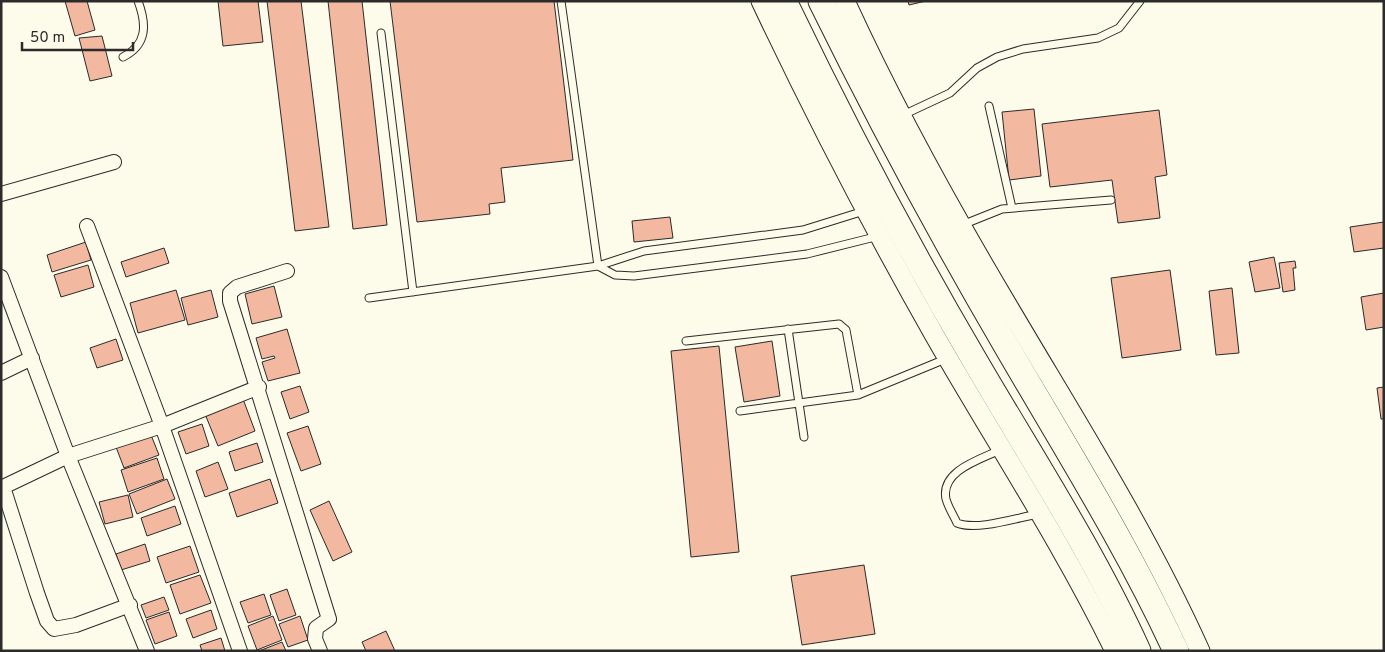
<svg xmlns="http://www.w3.org/2000/svg" width="1385" height="652" font-family="Overpass,sans-serif">
  <rect width="100%" height="100%" fill="#fdfbea"/>
  <path fill="#f2b8a0" stroke="#2b2b2b" d="M65,1H87L95,30L75,36Z
    M218,1H258L263,42L223,46Z
    M267,1H301L329,227L295,231Z
    M328,1H362L387,225L353,229Z
    M390,1H554L573,160L501,168L505,202L489,204L490,214L417,222Z
    M908,1H926L909,5Z
    M102,36L112,76L90,81L79,38Z
    M1034,109L1041,176L1009,180L1002,112Z
    M1159,110L1167,175L1155,177L1160,218L1118,223L1112,180L1050,187L1042,124Z
    M670,217L673,238L634,242L632,221Z
    M1384,222V248L1354,252L1350,227Z
    M86,242L91,260L52,272L47,255Z
    M164,248L169,263L126,277L121,262Z
    M1274,257L1280,288L1255,292L1249,262Z
    M1295,261L1296,268H1293L1295,290L1283,292L1279,263Z
    M88,265L94,287L61,297L54,275Z
    M1170,270L1181,350L1122,358L1111,278Z
    M274,286L282,317L252,324L245,294Z
    M1232,288L1239,353L1216,355L1209,291Z
    M176,290L185,320L138,333L130,303Z
    M211,290L218,317L188,325L181,298Z
    M1384,293V327L1366,330L1361,297Z
    M287,329L300,373L268,381L262,362L275,358L274,356L262,359L256,338Z
    M116,339L123,360L97,368L90,348Z
    M772,341L780,396L744,402L735,347Z
    M719,346L739,552L691,557L671,351Z
    M300,386L309,412L290,419L281,392Z
    M1384,387V419H1381L1377,388Z
    M243,399L255,431L218,446L205,414Z
    M202,424L209,446L186,454L178,432Z
    M308,426L321,464L301,471L287,433Z
    M151,435L159,455L124,468L116,447Z
    M257,443L263,462L235,471L229,452Z
    M157,458L164,479L128,492L121,470Z
    M218,462L228,489L205,497L196,471Z
    M167,479L175,499L137,514L129,494Z
    M270,479L278,503L237,517L229,493Z
    M128,495L133,517L105,524L99,502Z
    M329,501L352,552L333,561L310,510Z
    M175,506L181,524L147,536L141,518Z
    M145,544L150,561L121,570L116,554Z
    M190,546L199,572L166,583L157,557Z
    M864,565L875,634L802,645L791,576Z
    M200,575L211,603L180,614L170,585Z
    M287,589L296,615L279,621L270,595Z
    M264,594L271,615L248,623L240,602Z
    M164,597L169,610L146,618L141,605Z
    M211,610L217,629L193,638L186,619Z
    M169,612L177,636L155,644L146,620Z
    M273,616L282,640L257,650L248,626Z
    M300,616L308,640L288,647L279,624Z
    M386,631L395,651H366L362,642Z
    M221,638L225,651H202L200,645Z
    M282,642L286,651H259Z"/>
  <g fill="none" stroke-linecap="round" stroke-linejoin="round">
    <defs>
      <path id="lane" d="M561,1L598,266
        M381,33L413,292
        M123,57C147,45 147,25 138,1
        M989,106L1012,208
        M903,115L950,93L977,68L997,57L1023,49L1098,38L1119,28L1140,1
        M962,225L1002,209L1111,200
        M598,266L615,275L634,276L807,254L879,236
        M369,298L598,266L644,251L803,230L864,211
        M788,329L804,437
        M686,341L839,324L846,330L858,395L948,358
        M740,411L858,395
        M1002,449C982,459 940,470 946,499C948,507 954,516 957,523C977,531 1016,518 1038,514"/>
      <path id="street" d="M1,194L114,162
        M87,226L162,426L240,651
        M287,271L237,287L230,293V301L329,619L316,628L315,639L320,651
        M1,277L68,456L147,651
        M1,373L32,358
        M130,605L76,625L54,629L47,621L37,593L3,487L68,456L162,426L259,387"/>
      <path id="secondary" d="M761,1C815,115 873,227 935,336C995,441 1062,542 1115,651
        M845,1C893,106 950,209 1009,308C1075,420 1146,531 1200,651"/>
      <path id="highway" d="M784,1C843,124 906,244 975,361C1031,457 1092,550 1138,651
        M821,1C879,119 941,234 1007,347C1065,447 1127,545 1176,651"/>
    </defs>
    <use href="#lane" stroke="#2b2b2b" stroke-width="9"/>
    <use href="#street" stroke="#2b2b2b" stroke-width="16"/>
    <use href="#secondary" stroke="#2b2b2b" stroke-width="21"/>
    <use href="#highway" stroke="#2b2b2b" stroke-width="27"/>
    <use href="#lane" stroke="#fdfbea" stroke-width="7"/>
    <use href="#street" stroke="#fdfbea" stroke-width="14"/>
    <use href="#secondary" stroke="#fdfbea" stroke-width="19"/>
    <use href="#highway" stroke="#fdfbea" stroke-width="25"/>
  </g>
  <rect width="1385" height="652" fill="none" stroke="#2b2b2b" stroke-width="5"/>
  <path d="M22 42v8h111v-8" fill="none" stroke="#2b2b2b" stroke-width="2.5"/>
  <text x="30" y="42" font-size="15" fill="#2b2b2b" stroke="#fdfbea" stroke-width="4" paint-order="stroke">50 m</text>
</svg>
